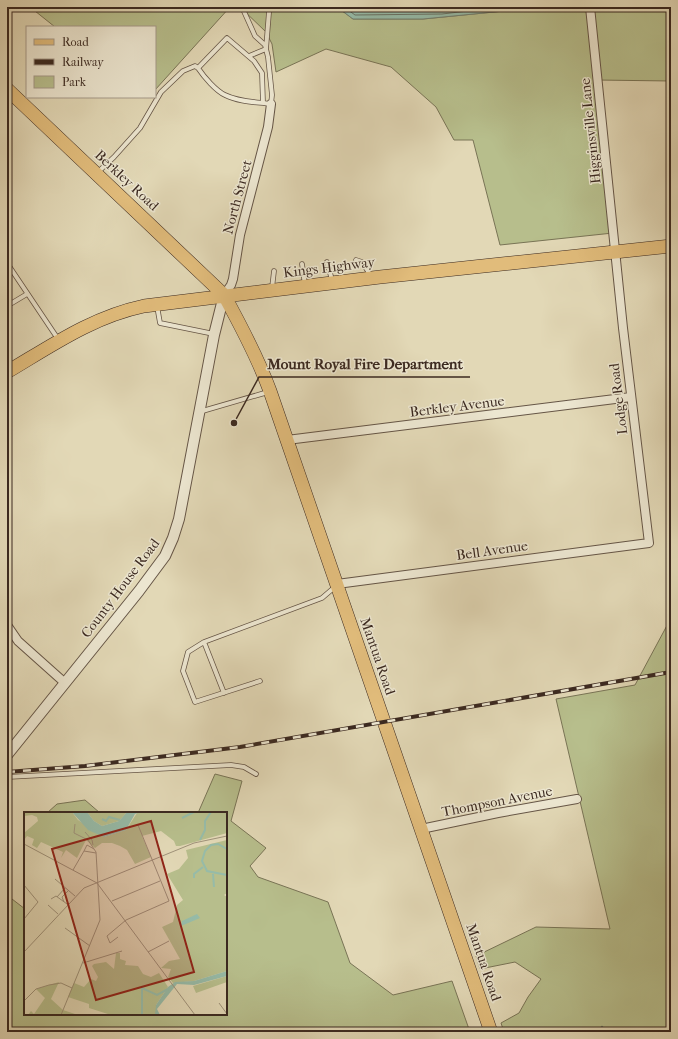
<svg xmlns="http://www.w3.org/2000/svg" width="678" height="1039" font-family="'IM FELL French Canon',serif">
  <rect width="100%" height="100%" fill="#e2d8b6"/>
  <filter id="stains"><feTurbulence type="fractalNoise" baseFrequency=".005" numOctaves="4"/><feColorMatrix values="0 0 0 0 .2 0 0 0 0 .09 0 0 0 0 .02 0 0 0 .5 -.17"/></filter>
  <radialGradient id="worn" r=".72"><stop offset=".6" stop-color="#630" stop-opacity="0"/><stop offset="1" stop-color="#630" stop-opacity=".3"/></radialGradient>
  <path fill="#b7be8c" stroke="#797456" d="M30,7H230L155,90V27H55Z
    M240,7H337L353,19H423L504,11L507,7H671V81L596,80L613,233L500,245L473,140H454L436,107L391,67L326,49L276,72L272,44L266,32Z
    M671,618V1032H504L501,1023L519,1013L528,997L541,979L515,962L480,969L476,956L536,927L610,929L556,699L635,685Z
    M215,774L242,781L231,821L266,848L250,866L258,877L328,902L350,963L393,995L452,981L470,1032H7V902L12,899L25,909V1014H226V813H198Z
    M85,800L100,813H47L57,804Z"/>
  <path fill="#96bba8" stroke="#728172" d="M337,7H507L504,11L423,19H353Z"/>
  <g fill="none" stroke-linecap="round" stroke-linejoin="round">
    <path stroke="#687264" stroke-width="1" d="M344,7L355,15L442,14L502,7
      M352,7L356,10H422L456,7"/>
    <path stroke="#728172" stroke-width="2.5" d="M601,1032L602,1027"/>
    <defs>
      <path id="service" d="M242,7L255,36L265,45L268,57L272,95L271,104C256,102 239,102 225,95C216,91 204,77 198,68L227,38L254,61L262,73L263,103
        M249,56L266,49L269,12L266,7
        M98,172L114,157L140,128L161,92L183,71L195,66L198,68
        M356,260L362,262L371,276
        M327,262L332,280
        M7,263L58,339
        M302,264L305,285
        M272,288L274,271
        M7,306L27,294
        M157,306L160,323L214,334
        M199,412L268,392
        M204,642L224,693
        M260,681L195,702L183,671L188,652L204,642L322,598L336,586
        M7,777L231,765L244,767L256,774"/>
      <path id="minor" d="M224,295L231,285L233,279L240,235L268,127L271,104
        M287,440L631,397
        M337,584L649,543L623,328L590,7
        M7,625L18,641L65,683
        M421,829L498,813L577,799"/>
      <path id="tertiary" d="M7,755L139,591L165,556L173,538L179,519L214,335L224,295"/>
      <path id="primary" d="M7,89L224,295C241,326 258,358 270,391L491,1032
        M7,372C51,346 92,317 144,306L380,277L671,246"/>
    </defs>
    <use href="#service" stroke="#655546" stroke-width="5.5"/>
    <use href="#minor" stroke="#655546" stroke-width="10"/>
    <use href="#tertiary" stroke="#655546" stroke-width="12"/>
    <use href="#primary" stroke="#3b2920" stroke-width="14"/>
    <use href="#service" stroke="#ece6d0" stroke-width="4"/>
    <use href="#minor" stroke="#ece6d0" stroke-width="8"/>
    <use href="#tertiary" stroke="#ece6d0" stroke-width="10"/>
    <use href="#primary" stroke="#e1bc7b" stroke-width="13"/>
    <defs>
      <path id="rail" d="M7,772L85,766L240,747L671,672"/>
    </defs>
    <use href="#rail" stroke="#3b2920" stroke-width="4"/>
    <use href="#rail" stroke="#ece6d0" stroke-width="2.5" stroke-dasharray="8" stroke-linecap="butt"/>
  </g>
  <g text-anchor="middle" stroke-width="3" stroke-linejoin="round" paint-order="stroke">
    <g font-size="14" fill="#3b2920" stroke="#ece6d0">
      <text transform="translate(590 131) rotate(-96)" y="5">Higginsville Lane</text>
      <text transform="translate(127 180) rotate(43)" y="5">Berkley Road</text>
      <text transform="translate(237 197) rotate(-75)" y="5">North Street</text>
      <text transform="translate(329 267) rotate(-7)" y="5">Kings Highway</text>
      <text transform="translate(618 399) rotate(-97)" y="5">Lodge Road</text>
      <text transform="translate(457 406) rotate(-7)" y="5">Berkley Avenue</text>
      <text transform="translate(492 550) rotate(-8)" y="5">Bell Avenue</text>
      <text transform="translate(120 588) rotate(-53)" y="5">County House Road</text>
      <text transform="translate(378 656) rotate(71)" y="5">Mantua Road</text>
      <text transform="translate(497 801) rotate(-11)" y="5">Thompson Avenue</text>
      <text transform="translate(484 962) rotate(71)" y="5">Mantua Road</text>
    </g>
  </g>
  <g transform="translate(24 812)">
    <rect width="203" height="203" fill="#e2d8b6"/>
    <path d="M0,0H48L54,8L80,25L102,18L113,1L203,0V21L156,34H152L150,29L137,19L118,24L127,45L111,52L103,38L96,34L88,31H78L71,36L62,28L53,46L42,38L37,46L39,40L17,30L13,36L8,33L10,27L3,24L0,28V21L14,9L13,5L8,3L0,4ZM63,0H103L95,9L78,14L70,9ZM203,28V81L200,83L203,85V159L170,169L149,171L144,165L147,157L137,156L145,149L156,147L138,115L149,110L153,93L159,88L143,62L155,57L164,46L162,38ZM92,141H96V147L102,149L101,153L114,154L119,162L127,165L135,161L144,175L132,193V203H87L65,196V192L44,185L50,171L60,175L67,167L72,169L74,165L68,154L70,152L82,150L90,157ZM203,164V170L172,181L169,174ZM35,170L27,187L39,198L54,203H4L7,199L10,202L21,186L12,177Z" fill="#b7be8c"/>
    <path d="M48,0H63L70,9L78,14L95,9L103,0H118L111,2L102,18L80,25L64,18ZM173,102L176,106L157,114L158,109ZM203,159V164L170,173L153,172L133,197L136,203L131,202L132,193L144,175L151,170L170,169Z" fill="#96bba8"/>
    <path fill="none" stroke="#96bba8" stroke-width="2" d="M158,6L170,0M78,7L82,9L85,5L96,8M176,28L181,18V9L187,0M203,37L194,32L187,33L181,39L178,49L183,59L203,63M189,62L190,75M170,66V62L179,55M118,203V176L133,183L144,177"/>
    <path fill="none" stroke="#9f927a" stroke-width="1" d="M61,20L68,28L69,33M0,32L73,71L171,203M70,37L63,33L60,39L72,41M49,58L60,39M31,67L51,84M0,73L14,90L0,107M33,85L41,76M27,87L32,84L43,92M88,89L136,69M40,90L38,85L44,79M24,93L34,102M41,116L66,134M94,125L86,131L83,124L102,108L145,89L114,13M0,140L60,76L170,31L203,24M124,140L145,129M59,151L98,139M0,189L12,177L25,173L37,171L48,176M195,191L203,202M37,203L76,108L72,40L64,28L50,21L51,12"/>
    <path fill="#8f2418" fill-opacity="0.15" stroke="#8f2418" stroke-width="2" d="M127,9L170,160L72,188L28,37Z"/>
    <rect width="203" height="203" fill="none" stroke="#3b2920" stroke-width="2"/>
  </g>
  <path fill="none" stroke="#3b2920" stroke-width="1.5" d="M234 423L259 377H470"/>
  <circle fill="#3b2920" stroke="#ece6d0" stroke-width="1.5" cx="234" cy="423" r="4"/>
  <g font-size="15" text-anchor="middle" font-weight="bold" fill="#3b2920" stroke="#ece6d0" stroke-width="3" stroke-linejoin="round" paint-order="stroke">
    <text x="365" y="369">Mount Royal Fire Department</text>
  </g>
  <rect width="678" height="1039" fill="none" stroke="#e2d8b6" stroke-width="24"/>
  <rect x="8" y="8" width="662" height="1023" fill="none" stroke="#3b2920" stroke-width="2"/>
  <rect x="12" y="12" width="654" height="1015" fill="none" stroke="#3b2920"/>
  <rect x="26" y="26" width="130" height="72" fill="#ece6d0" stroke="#a59a8a"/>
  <rect x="34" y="39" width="20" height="6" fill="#e1bc7b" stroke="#a59a8a"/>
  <text x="62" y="46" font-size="12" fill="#3b2920">Road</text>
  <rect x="34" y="59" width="20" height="6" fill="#3b2920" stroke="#a59a8a"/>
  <text x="62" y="66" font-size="12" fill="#3b2920">Railway</text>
  <rect x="34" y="76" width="20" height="12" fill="#b7be8c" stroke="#a59a8a"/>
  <text x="62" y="86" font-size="12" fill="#3b2920">Park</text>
  <rect width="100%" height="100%" filter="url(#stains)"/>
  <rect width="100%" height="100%" fill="url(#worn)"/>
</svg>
